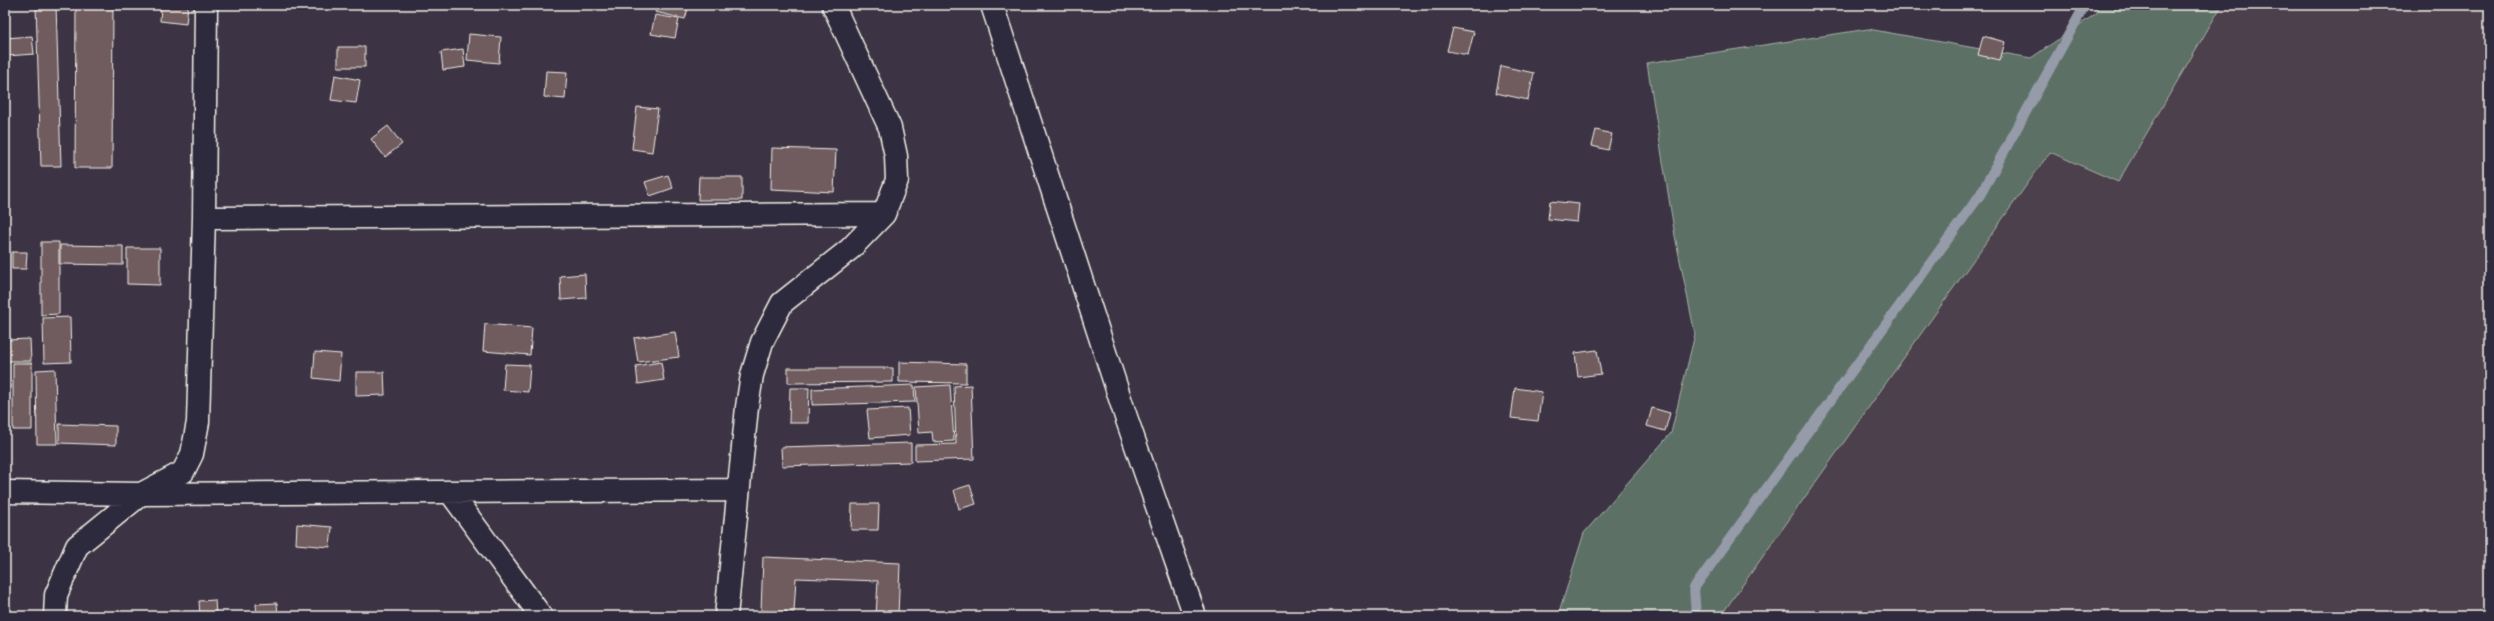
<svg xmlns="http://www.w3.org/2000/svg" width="2494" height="621" font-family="Mali,sans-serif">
  <rect width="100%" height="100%" fill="#3c3444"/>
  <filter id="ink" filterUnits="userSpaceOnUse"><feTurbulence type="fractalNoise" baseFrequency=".025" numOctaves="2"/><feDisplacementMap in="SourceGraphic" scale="8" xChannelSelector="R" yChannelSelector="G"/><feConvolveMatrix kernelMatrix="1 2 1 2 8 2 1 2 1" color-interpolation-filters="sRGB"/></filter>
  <g filter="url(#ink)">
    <path fill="#4c404c" d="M2222,5H2489V616L1722,614L2050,152L2118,182Z"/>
    <path fill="#5d6f66" stroke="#a8b0a7" d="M2097,5H2222L2118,182L2050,152L1722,614L1726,616H1558L1584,533L1671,433L1695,334L1675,236L1647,63L1868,29L2031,58L2097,13Z"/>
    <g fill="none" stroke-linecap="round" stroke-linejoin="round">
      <path stroke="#959ba8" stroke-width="10" d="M1696,616L1694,588L1980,195L2085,5"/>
    </g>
    <path fill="#705c5e" stroke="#f4f1e8" d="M36,5H56L61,166H41Z
      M76,5H113L112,168H75Z
      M161,5H188L186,24L160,21Z
      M657,5H689L685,19L655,12Z
      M655,15L679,19L675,38L651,34Z
      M1453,28L1474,32L1468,55L1447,51Z
      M469,34L501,37L499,63L467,60Z
      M32,36L34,54L7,56L5,38Z
      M1983,36L2005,42L2000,60L1978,55Z
      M338,47H365V67H338Z
      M463,49L465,67L443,70L441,52Z
      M1501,66L1534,73L1528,100L1496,93Z
      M546,71L567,72L565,99L544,97Z
      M335,75L360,80L356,103L331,100Z
      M637,107L658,109L652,152L632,149Z
      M388,126L402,144L385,157L371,139Z
      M1596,130L1612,134L1608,150L1592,146Z
      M772,148L836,150L834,192L771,189Z
      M668,175L673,188L650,196L645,182Z
      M699,177H742V200H698Z
      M1550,201L1579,204L1577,222L1548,219Z
      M41,242H59V314L41,315Z
      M60,245L123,246V265L60,264Z
      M127,248H160V285L127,284Z
      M12,252H27L26,269H12Z
      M585,274L586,298L561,300L560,276Z
      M70,317L71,362L44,363L43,318Z
      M485,324L532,328L530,355L483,351Z
      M675,332L679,357L638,362L634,338Z
      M30,339L31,361H5V340Z
      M1597,350L1601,374L1578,377L1575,353Z
      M315,352L341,354L339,381L313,378Z
      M661,362L664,380L638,384L636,366Z
      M899,362L966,364V383L899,382Z
      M13,363H32V430H13Z
      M505,364L530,365L528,392L503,390Z
      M788,368H893V382L788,383Z
      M55,369L57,444H37L36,370Z
      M356,372H384L385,395L356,396Z
      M914,385L915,402L812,405V389Z
      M950,385L954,441L933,442L932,432L919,433L916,387Z
      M971,385L974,459L915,461V445L956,444L954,386Z
      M790,388H809L808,423H789Z
      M1515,388L1542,392L1538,421L1511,418Z
      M908,408L910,435L870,438L867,410Z
      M1652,408L1670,413L1665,431L1647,426Z
      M59,424L116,426V445L59,443Z
      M911,443V462L782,466L781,447Z
      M970,485L976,504L959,509L954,490Z
      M852,504H879L878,530H851Z
      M297,524L332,527L330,547L296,544Z
      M763,557L900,563L898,616H876L878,581L796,578L794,612L761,611Z
      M215,600L216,616H200L199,601Z
      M277,603L278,616H257L256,604Z"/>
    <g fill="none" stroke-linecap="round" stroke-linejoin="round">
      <defs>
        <path id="minor" d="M204,218L884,214
          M5,492L141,494L738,490
          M450,492L541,616
          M55,616L56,595L77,546L141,494L183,472L192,454L198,422L204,218L206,5
          M726,616L747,407L752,375L762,342L782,303L850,249L884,214L897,180L896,156L890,128L833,5"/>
        <path id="secondary" d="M992,5L1126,417L1195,616"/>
      </defs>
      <use href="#minor" stroke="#f4f1e8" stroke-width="25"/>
      <use href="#secondary" stroke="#f4f1e8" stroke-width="25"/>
      <use href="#minor" stroke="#2f2a3d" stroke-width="22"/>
      <use href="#secondary" stroke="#2f2a3d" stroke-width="22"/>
    </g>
  </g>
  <rect width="2494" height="621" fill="none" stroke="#2f2a3d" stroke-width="20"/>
  <rect x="10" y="10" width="2474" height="601" fill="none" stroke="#f4f1e8" stroke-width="1.5" filter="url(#ink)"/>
</svg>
